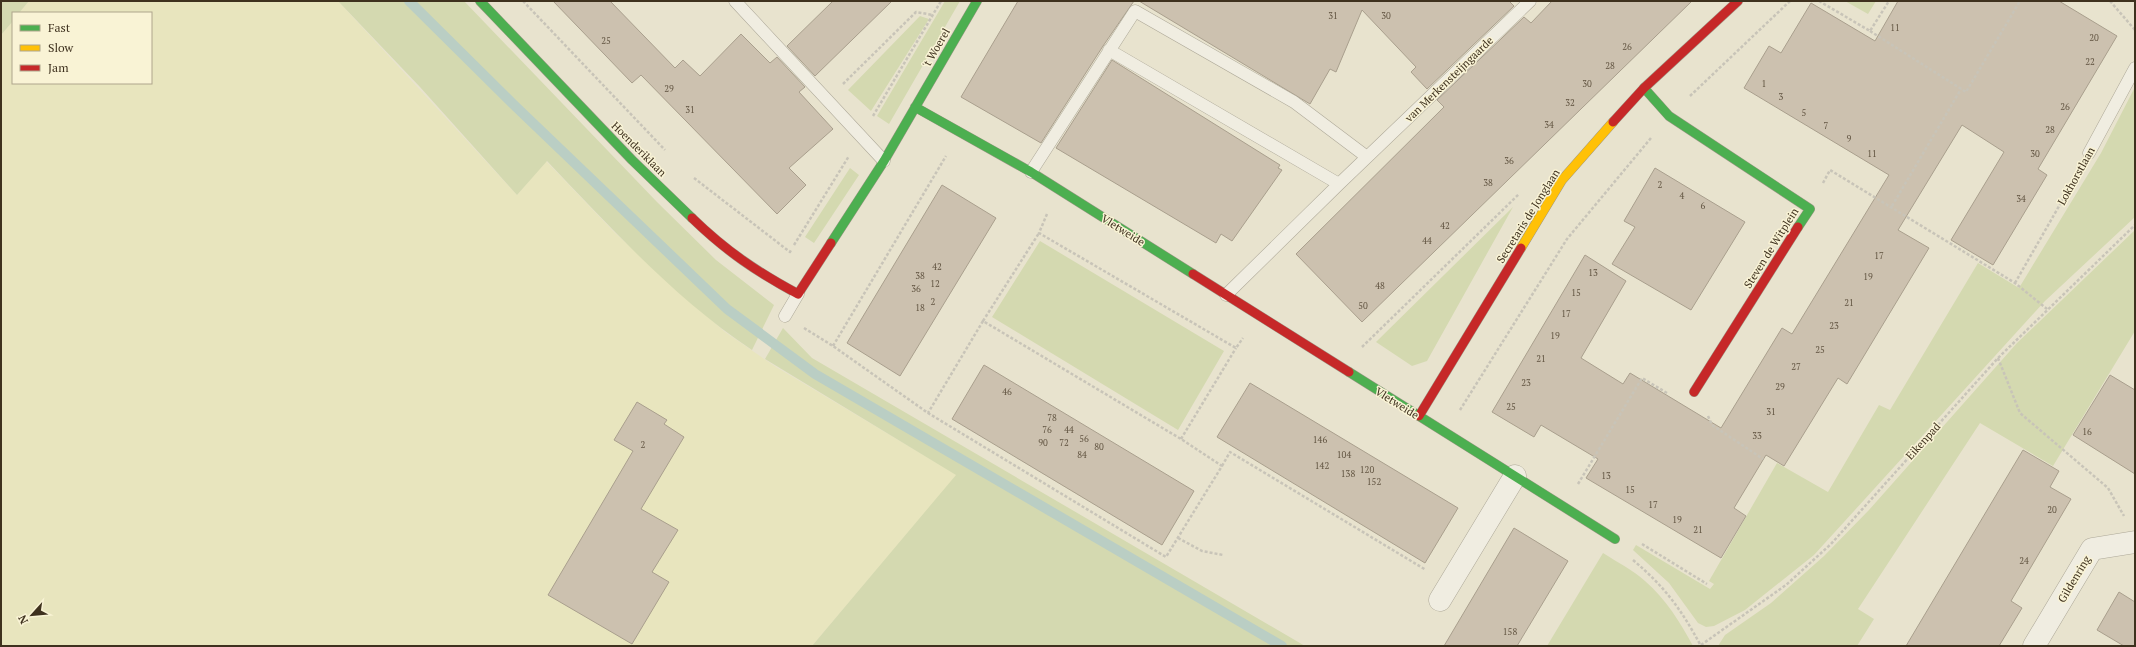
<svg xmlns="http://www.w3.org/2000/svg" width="2136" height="647" font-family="'PT Serif',serif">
  <rect width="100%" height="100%" fill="#e8e3ce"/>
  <path fill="#e8e5be" d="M29,1H338L517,195L546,161L615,233L725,332L776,367L957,475L812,646H1V35L13,21V83H151V13H19Z"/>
  <path fill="#d4d9b0" d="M1,1H29L19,13H13V21L1,35Z
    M338,1H464L657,202L716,260L774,305L752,350C674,298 611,228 547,161L517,195L420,87Z
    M945,1H960L889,124L877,116Z
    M1845,1H1876L1868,14Z
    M920,16L929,19L871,111L848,90Z
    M2135,87V217L2045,301L1814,555L1745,610L1714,626L1706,627L1698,623L1669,583L1633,550L1636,545L1710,589L1714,584L1709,581L1777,463L1828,492L1879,405L1890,410L1978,263L2019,288L2101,153Z
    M850,168L859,175L814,243L805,237Z
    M1513,207L1427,361L1412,366L1376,342Z
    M2135,230V331L2053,466L1980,423L1858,609L1874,619L1857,646H1718L1725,635L1771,603L1824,556L1869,510L2017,343Z
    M1040,241L1224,351L1178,430L992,317Z
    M783,328L812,358L1305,646H812L956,475L765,359Z
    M1603,553C1617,562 1633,570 1645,581C1666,599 1680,622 1693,646H1547Z"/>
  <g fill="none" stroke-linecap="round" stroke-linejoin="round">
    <path stroke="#bacec4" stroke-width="10" d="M409,1L513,104L727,309L815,374L1282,646"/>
  </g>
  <path fill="#ccc1af" stroke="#a99f8d" d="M553,1H610L675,68L683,60L700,76L741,34L770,63L777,57L805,87L799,92L833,129L789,168L806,185L777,214L641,75L632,83Z
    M833,1H892L815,76L787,46Z
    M1018,1H1134L1103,46L1041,143L961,97Z
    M1139,1H1509L1514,6L1427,89L1411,72L1416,67L1362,10L1336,72L1330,69L1310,104Z
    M1552,1H1692L1362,322L1296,254L1444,107L1437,100L1524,17L1531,23Z
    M1898,1H2059L2117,36L2038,169L2047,175L1993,265L1951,240L2004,152L1962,125L1898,230L1929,248L1847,384L1838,378L1784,466L1766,455L1734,508L1746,516L1721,558L1586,478L1598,459L1541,425L1534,437L1492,412L1585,255L1626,281L1581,358L1623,384L1630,373L1721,428L1782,328L1792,334L1889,175L1744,88L1769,46L1781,53L1811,3L1875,41Z
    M1112,60L1280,165L1278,168L1282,170L1232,241L1221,234L1216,243L1056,148Z
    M1655,168L1745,222L1691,310L1612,264L1635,227L1624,221Z
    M942,185L996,218L900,376L847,343Z
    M984,365L1194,491L1162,545L952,419Z
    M2110,375L2135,390V474L2073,435Z
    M1250,383L1458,508L1425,563L1217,437Z
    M637,402L667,420L664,424L684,437L641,509L678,530L652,572L669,582L632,644L548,595L633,451L614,440Z
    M2023,450L2059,471L2050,487L2071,499L2011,601L2022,608L1999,646H1906Z
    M1514,528L1568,561L1517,646H1444Z
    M2119,592L2135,602V646H2124L2097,630Z"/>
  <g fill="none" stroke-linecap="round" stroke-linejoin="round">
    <defs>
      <path id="lane" d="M735,1L884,161
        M1109,50L1339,184
        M2089,153L2135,68
        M1031,172L1135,11L1294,102L1367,157
        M1226,295L1339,184L1530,1
        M785,316L798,294"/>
      <path id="street" d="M1440,600L1515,476
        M2034,646L2092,549L2135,542"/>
      <path id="fast" d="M480,1L632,160L692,218
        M1644,88L1669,116L1810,209L1798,227
        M915,107L1031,172L1193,274
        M831,243L884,161L977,1
        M1349,372L1615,539"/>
      <path id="slow" d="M1521,248L1562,180L1613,122"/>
      <path id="jam" d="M1613,122L1644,88L1738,1
        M692,218C726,251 757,272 798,294L831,243
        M1193,274L1349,372
        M1694,392L1798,227
        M1419,416L1521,248"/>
    </defs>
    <use href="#lane" stroke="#ada898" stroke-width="13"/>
    <use href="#street" stroke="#ada898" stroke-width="23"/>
    <use href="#fast" stroke="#9d9787" stroke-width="10"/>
    <use href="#slow" stroke="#9d9787" stroke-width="10"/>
    <use href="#jam" stroke="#9d9787" stroke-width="10"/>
    <path stroke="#c8c4b8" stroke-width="2.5" stroke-dasharray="3 2" stroke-linecap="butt" d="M523,1L665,150
      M1819,1L1870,31L1889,1
      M2110,1L2135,30
      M1870,31L1966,92L2020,1
      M843,84L916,12L933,15
      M1690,96L1790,1
      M873,116L941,1
      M694,178L790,252L791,250
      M1823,183L1830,170L2015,283L2047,309
      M1892,206L1961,89
      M1047,214L1039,233L1236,348L1243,338
      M794,245L849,156
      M2015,283L2078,173
      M983,321L1039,233
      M804,328L833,346L928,413L1166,557L1222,466L1181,439L983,321L928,413
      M833,346L946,156
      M1362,347L1519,194
      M1998,358L2020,413L2108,488L2124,516
      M1460,410L1567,239L1651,138
      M1708,416L1712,425L1763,459
      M1181,439L1236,348
      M1222,466L1230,452L1426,570
      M1578,484L1642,378L1667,393
      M1178,538L1202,551L1223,555
      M1642,544L1707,584
      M1633,560C1665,587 1681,609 1701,646
      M1701,645L1786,585L1831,544L1998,358L2135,225"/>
    <use href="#lane" stroke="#f0ede1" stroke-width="12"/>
    <use href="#street" stroke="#f0ede1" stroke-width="22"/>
    <use href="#fast" stroke="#4caf50" stroke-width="9"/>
    <use href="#slow" stroke="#ffc107" stroke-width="9"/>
    <use href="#jam" stroke="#c62828" stroke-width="9"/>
  </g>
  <g text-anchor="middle" stroke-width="3" stroke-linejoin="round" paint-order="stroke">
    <g font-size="9" fill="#625542">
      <text x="1333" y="19">31</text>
      <text x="1386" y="19">30</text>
      <text x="1895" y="31">11</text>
      <text x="2094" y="41">20</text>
      <text x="606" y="44">25</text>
      <text x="1627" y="50">26</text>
      <text x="2090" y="65">22</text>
      <text x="1610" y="69">28</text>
      <text x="1587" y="87">30</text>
      <text x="1764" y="87">1</text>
      <text x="669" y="92">29</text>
      <text x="1781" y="100">3</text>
      <text x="1570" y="106">32</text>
      <text x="2065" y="110">26</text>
      <text x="690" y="113">31</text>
      <text x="1804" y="116">5</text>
      <text x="1549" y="128">34</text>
      <text x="1826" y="129">7</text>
      <text x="2050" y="133">28</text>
      <text x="1849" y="142">9</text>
      <text x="1872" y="157">11</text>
      <text x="2035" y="157">30</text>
      <text x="1509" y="164">36</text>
      <text x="1488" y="186">38</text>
      <text x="1660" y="188">2</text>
      <text x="1682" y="199">4</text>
      <text x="2021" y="202">34</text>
      <text x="1703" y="209">6</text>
      <text x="1445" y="229">42</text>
      <text x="1427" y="244">44</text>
      <text x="1879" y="259">17</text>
      <text x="937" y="270">42</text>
      <text x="1593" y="276">13</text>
      <text x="920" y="279">38</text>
      <text x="1868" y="280">19</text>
      <text x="935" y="287">12</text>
      <text x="1380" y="289">48</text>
      <text x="916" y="292">36</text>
      <text x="1576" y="296">15</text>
      <text x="933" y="305">2</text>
      <text x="1849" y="306">21</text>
      <text x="1363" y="309">50</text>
      <text x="920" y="311">18</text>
      <text x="1566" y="317">17</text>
      <text x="1834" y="329">23</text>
      <text x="1555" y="339">19</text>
      <text x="1820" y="353">25</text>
      <text x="1541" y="362">21</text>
      <text x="1796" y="370">27</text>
      <text x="1526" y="386">23</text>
      <text x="1780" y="390">29</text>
      <text x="1007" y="395">46</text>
      <text x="1511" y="410">25</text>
      <text x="1771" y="415">31</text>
      <text x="1052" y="421">78</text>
      <text x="1047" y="433">76</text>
      <text x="1069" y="433">44</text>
      <text x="2087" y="435">16</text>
      <text x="1757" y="439">33</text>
      <text x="1084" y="442">56</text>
      <text x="1320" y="443">146</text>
      <text x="1043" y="446">90</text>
      <text x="1064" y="446">72</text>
      <text x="643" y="448">2</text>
      <text x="1099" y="450">80</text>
      <text x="1082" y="458">84</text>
      <text x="1344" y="458">104</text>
      <text x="1322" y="469">142</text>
      <text x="1367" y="473">120</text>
      <text x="1348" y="477">138</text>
      <text x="1606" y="479">13</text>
      <text x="1374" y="485">152</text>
      <text x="1630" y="493">15</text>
      <text x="1653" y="508">17</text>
      <text x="2052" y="513">20</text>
      <text x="1677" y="523">19</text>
      <text x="1698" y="533">21</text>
      <text x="2024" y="564">24</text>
      <text x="1510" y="635">158</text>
    </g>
    <g font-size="11" fill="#3e311e" stroke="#f9f3d5">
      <text transform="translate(936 48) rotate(-60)" y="4">'t Woerel</text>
      <text transform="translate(1449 79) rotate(-44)" y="4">van Merkensteijngaarde</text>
      <text transform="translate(639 149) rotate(45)" y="4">Hoenderiklaan</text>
      <text transform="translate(2076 176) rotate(-61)" y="4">Lokhorstlaan</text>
      <text transform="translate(1528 216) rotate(-58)" y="4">Secretaris de Jonglaan</text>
      <text transform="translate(1123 230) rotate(32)" y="4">Vletweide</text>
      <text transform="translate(1771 248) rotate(-58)" y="4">Steven de Witplein</text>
      <text transform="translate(1397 403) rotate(32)" y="4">Vletweide</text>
      <text transform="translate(1923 441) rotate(-48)" y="4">Eikenpad</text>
      <text transform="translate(2074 579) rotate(-59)" y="4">Gildenring</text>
    </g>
  </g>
  <rect width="2136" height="647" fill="none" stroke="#3e311e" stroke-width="4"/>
  <rect x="12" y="12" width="140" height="72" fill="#f9f3d5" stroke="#aea58c"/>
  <rect x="20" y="25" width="20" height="6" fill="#4caf50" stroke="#aea58c"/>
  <text x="48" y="32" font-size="12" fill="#3e311e">Fast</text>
  <rect x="20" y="45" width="20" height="6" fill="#ffc107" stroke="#aea58c"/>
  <text x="48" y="52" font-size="12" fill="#3e311e">Slow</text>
  <rect x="20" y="65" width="20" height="6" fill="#c62828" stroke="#aea58c"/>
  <text x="48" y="72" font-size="12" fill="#3e311e">Jam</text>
  <g transform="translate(32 615) rotate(243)" stroke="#f9f3d5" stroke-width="3" paint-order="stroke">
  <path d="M0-3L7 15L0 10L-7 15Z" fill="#3e311e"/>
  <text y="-6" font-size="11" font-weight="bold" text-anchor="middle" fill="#3e311e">N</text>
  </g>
</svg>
